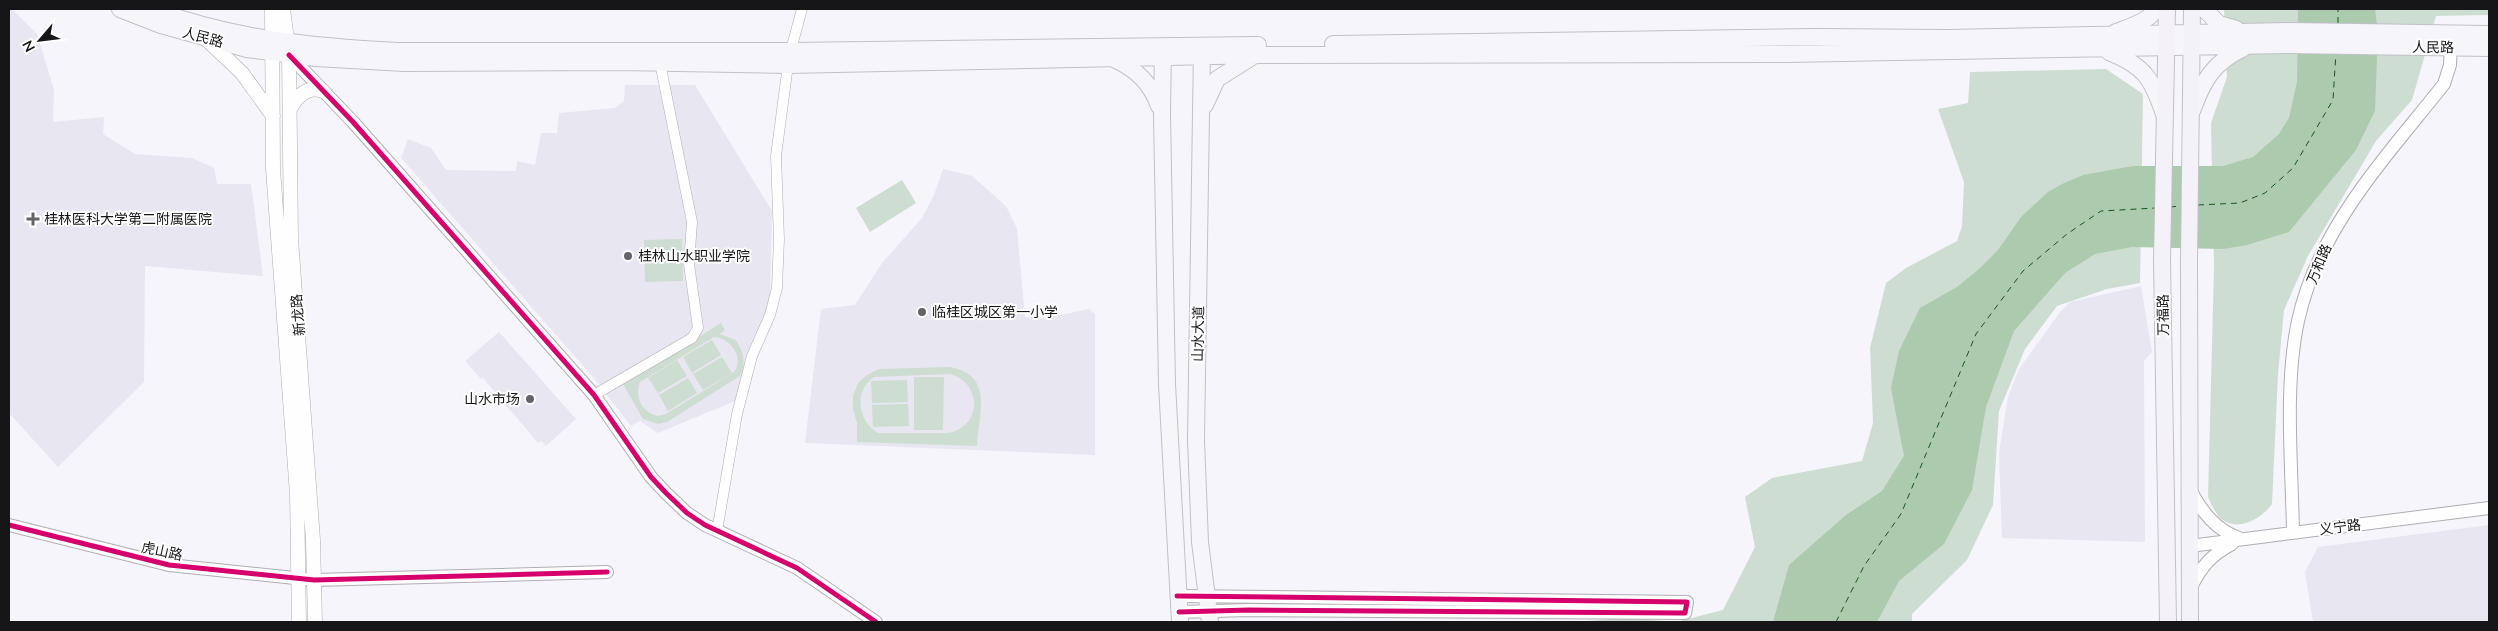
<svg xmlns="http://www.w3.org/2000/svg" width="2498" height="631" font-family="Mulish,'Noto Sans SC',sans-serif">
  <rect width="100%" height="100%" fill="#f6f5fb"/>
  <path fill="#e8e6f1" d="M9,9H12L37,34L54,90L53,122L104,117L103,134L135,154L192,158L214,168L217,184H251L263,276L145,266L144,382L58,467L9,413Z
    M625,85H695L772,211L770,300L735,401L658,433L640,421L631,426L592,376L401,158L408,139L431,148L446,170L516,171L517,161L535,165L541,133H557L559,113L615,108L624,101Z
    M943,169L972,176L1006,206L1017,229L1025,317L1047,318L1089,309L1095,314V455L805,443L821,309L855,305L882,263L922,218L934,195Z
    M2141,286L2152,352L2144,361L2145,542L2002,538L1999,452L2008,397L2019,369L2060,312L2070,302Z
    M499,332L576,419L546,446L541,441L538,443L483,378L481,379L465,361Z
    M2489,525V622H2313L2305,572L2318,547Z"/>
  <path fill="#ceddd1" fill-rule="evenodd" d="M2224,9H2489V15L2436,16L2412,100L2376,141L2308,256L2284,310L2278,374L2272,504C2261,519 2238,533 2220,518C2215,513 2211,503 2208,497L2214,268L2211,123L2227,77Z
    M2106,69L2143,94L2140,283L2107,289L2057,306L2025,349L1999,411L1993,505L1967,560L1912,614V622H1676L1723,610L1755,547L1745,497L1772,478L1862,461L1873,423L1870,348L1886,283L1906,268L1957,241L1962,226L1964,182L1938,109L1968,103L1970,72Z
    M902,180L916,203L870,232L856,208Z
    M682,239L683,281L645,282L644,240Z
    M721,323L725,330L720,334L736,340C744,352 746,363 740,376L667,422L658,424L643,419L623,384ZM714,337C730,338 745,357 734,372L666,414L658,416C642,413 634,397 640,382Z
    M712,340L721,355L692,373L683,357Z
    M722,357L732,373L703,390L693,374Z
    M677,360L687,376L658,393L648,378Z
    M950,367C995,375 978,415 977,446L857,442V423L853,409V396L858,383L867,375L879,369ZM950,374C983,383 982,427 948,433H878C858,422 853,391 874,377Z
    M914,377H944L943,430H914Z
    M688,378L697,393L668,411L659,395Z
    M907,380L908,402L872,403L871,381Z
    M908,404L909,426L873,427L872,405Z
    M1628,618L1674,622H1572Z"/>
  <path fill="#accaad" d="M2298,9H2375L2378,32L2375,111L2356,150L2289,232L2247,245L2223,249L2132,247L2095,254L2065,273L2014,331L1986,407L1972,490L1944,544L1899,581L1877,622H1773L1789,565L1846,515L1882,491L1904,456L1891,388L1899,351L1920,308L1957,287L1979,269L1998,250L2021,217L2048,192L2062,184L2083,175L2133,166H2223L2253,157L2279,134L2289,118L2297,82Z"/>
  <g fill="none" stroke-linecap="round" stroke-linejoin="round">
    <path stroke="#18551e" stroke-width="1" stroke-dasharray="6 5" stroke-linecap="butt" d="M2338,23V9
      M2198,205L2240,203L2265,193L2293,168L2333,100L2336,52
      M2170,207L2181,206
      M1836,622L1864,566L1901,514L1976,334L2023,271L2067,234L2101,211L2156,208"/>
    <defs>
      <path id="minor" d="M594,395L692,338L698,328L689,264L692,222L660,63
        M717,531L737,414L752,356L770,315L777,288L779,239L776,156L789,57L802,9"/>
      <path id="tertiary" d="M289,55L353,122L594,395L651,477L666,493L687,513L705,525L797,568L876,622
        M2191,491C2202,512 2216,530 2239,538
        M9,525L169,565L314,580L607,572
        M2293,533C2292,466 2284,386 2298,321C2318,228 2387,156 2444,84L2450,65L2451,41
        M2190,546L2489,508
        M2191,587C2202,566 2211,555 2232,544
        M1177,596L1687,602L1685,613L1249,610L1179,612"/>
      <path id="secondary" d="M272,9L273,169L297,494L299,622
        M283,9L289,55L291,239L313,540L315,622
        M206,39L242,73L273,116
        M290,109C297,96 308,85 323,91"/>
      <path id="primary" d="M120,9L161,25L247,49L316,58L404,63L620,62L788,65L1261,55L1786,54L2288,45L2489,48
        M153,9C231,39 316,47 398,51H791L1258,45
        M2204,9L2219,24L2236,29
        M2116,32C2129,27 2148,22 2156,9
        M1333,44L1817,37L1948,38L2288,31L2489,34
        M1163,47L1162,114L1167,384L1180,622
        M1202,48L1196,440L1200,542L1210,622
        M2109,52C2145,66 2152,79 2164,114
        M1114,59C1136,69 1151,83 1159,106
        M1205,105L1217,79L1252,57
        M2192,111C2203,81 2213,62 2244,48"/>
      <path id="trunk" d="M2167,9L2162,261L2168,622
        M2190,622L2189,261L2192,9"/>
    </defs>
    <use href="#minor" stroke="#aeaeb2" stroke-width="11"/>
    <use href="#tertiary" stroke="#aeaeb2" stroke-width="14"/>
    <use href="#secondary" stroke="#aeaeb2" stroke-width="15"/>
    <use href="#primary" stroke="#c1c0c9" stroke-width="18"/>
    <use href="#trunk" stroke="#c1c0c9" stroke-width="18"/>
    <use href="#minor" stroke="#fefefe" stroke-width="10"/>
    <use href="#tertiary" stroke="#fefefe" stroke-width="12"/>
    <use href="#secondary" stroke="#fefefe" stroke-width="14"/>
    <use href="#primary" stroke="#f6f5fa" stroke-width="16"/>
    <use href="#trunk" stroke="#f4f2f8" stroke-width="16"/>
    <defs>
      <path id="cycleway" d="M289,55L353,122L594,395L651,477L666,493L687,513L705,525L797,568L876,622
        M9,525L169,565L314,580L607,572
        M1177,596L1687,602L1685,613L1249,610L1179,612"/>
    </defs>
    <use href="#cycleway" stroke="#fff" stroke-width="8"/>
    <use href="#cycleway" stroke="#d6006c" stroke-width="5"/>
  </g>
  <g fill="#646468" stroke="#fff" stroke-width="2">
    <path d="M30.5 211.5h5v5h5v5h-5v5h-5v-5h-5v-5h5z"/>
    <circle cx="628" cy="256" r="5"/>
    <circle cx="922" cy="312" r="5"/>
    <circle cx="530" cy="399" r="5"/>
  </g>
  <g text-anchor="middle" stroke-width="4" stroke-linejoin="round" paint-order="stroke">
    <g font-size="14" fill="#161619" stroke="#fff">
      <text transform="translate(203 37) rotate(15)" y="5">人民路</text>
      <text transform="translate(2433 47) rotate(1)" y="5">人民路</text>
      <text transform="translate(2319 264) rotate(-67)" y="5">万和路</text>
      <text transform="translate(298 315) rotate(-95)" y="5">新龙路</text>
      <text transform="translate(2163 315) rotate(-91)" y="5">万福路</text>
      <text transform="translate(1198 334) rotate(-89)" y="5">山水大道</text>
      <text transform="translate(2340 527) rotate(-7)" y="5">义宁路</text>
      <text transform="translate(162 551) rotate(12)" y="5">虎山路</text>
    </g>
    <g font-size="14" fill="#161619" stroke="#fff" text-anchor="start">
      <text x="44" y="224">桂林医科大学第二附属医院</text>
      <text x="638" y="261">桂林山水职业学院</text>
      <text x="932" y="317">临桂区城区第一小学</text>
      <text x="520" y="404" text-anchor="end">山水市场</text>
    </g>
  </g>
  <rect width="2498" height="631" fill="none" stroke="#161619" stroke-width="20"/>
  <g transform="translate(40 40) rotate(242)" stroke="#ffffff" stroke-width="4" paint-order="stroke">
  <path d="M0-4L9 19L0 12L-9 19Z" fill="#161619"/>
  <text y="-8" font-size="14" font-weight="bold" text-anchor="middle" fill="#161619">N</text>
  </g>
</svg>
